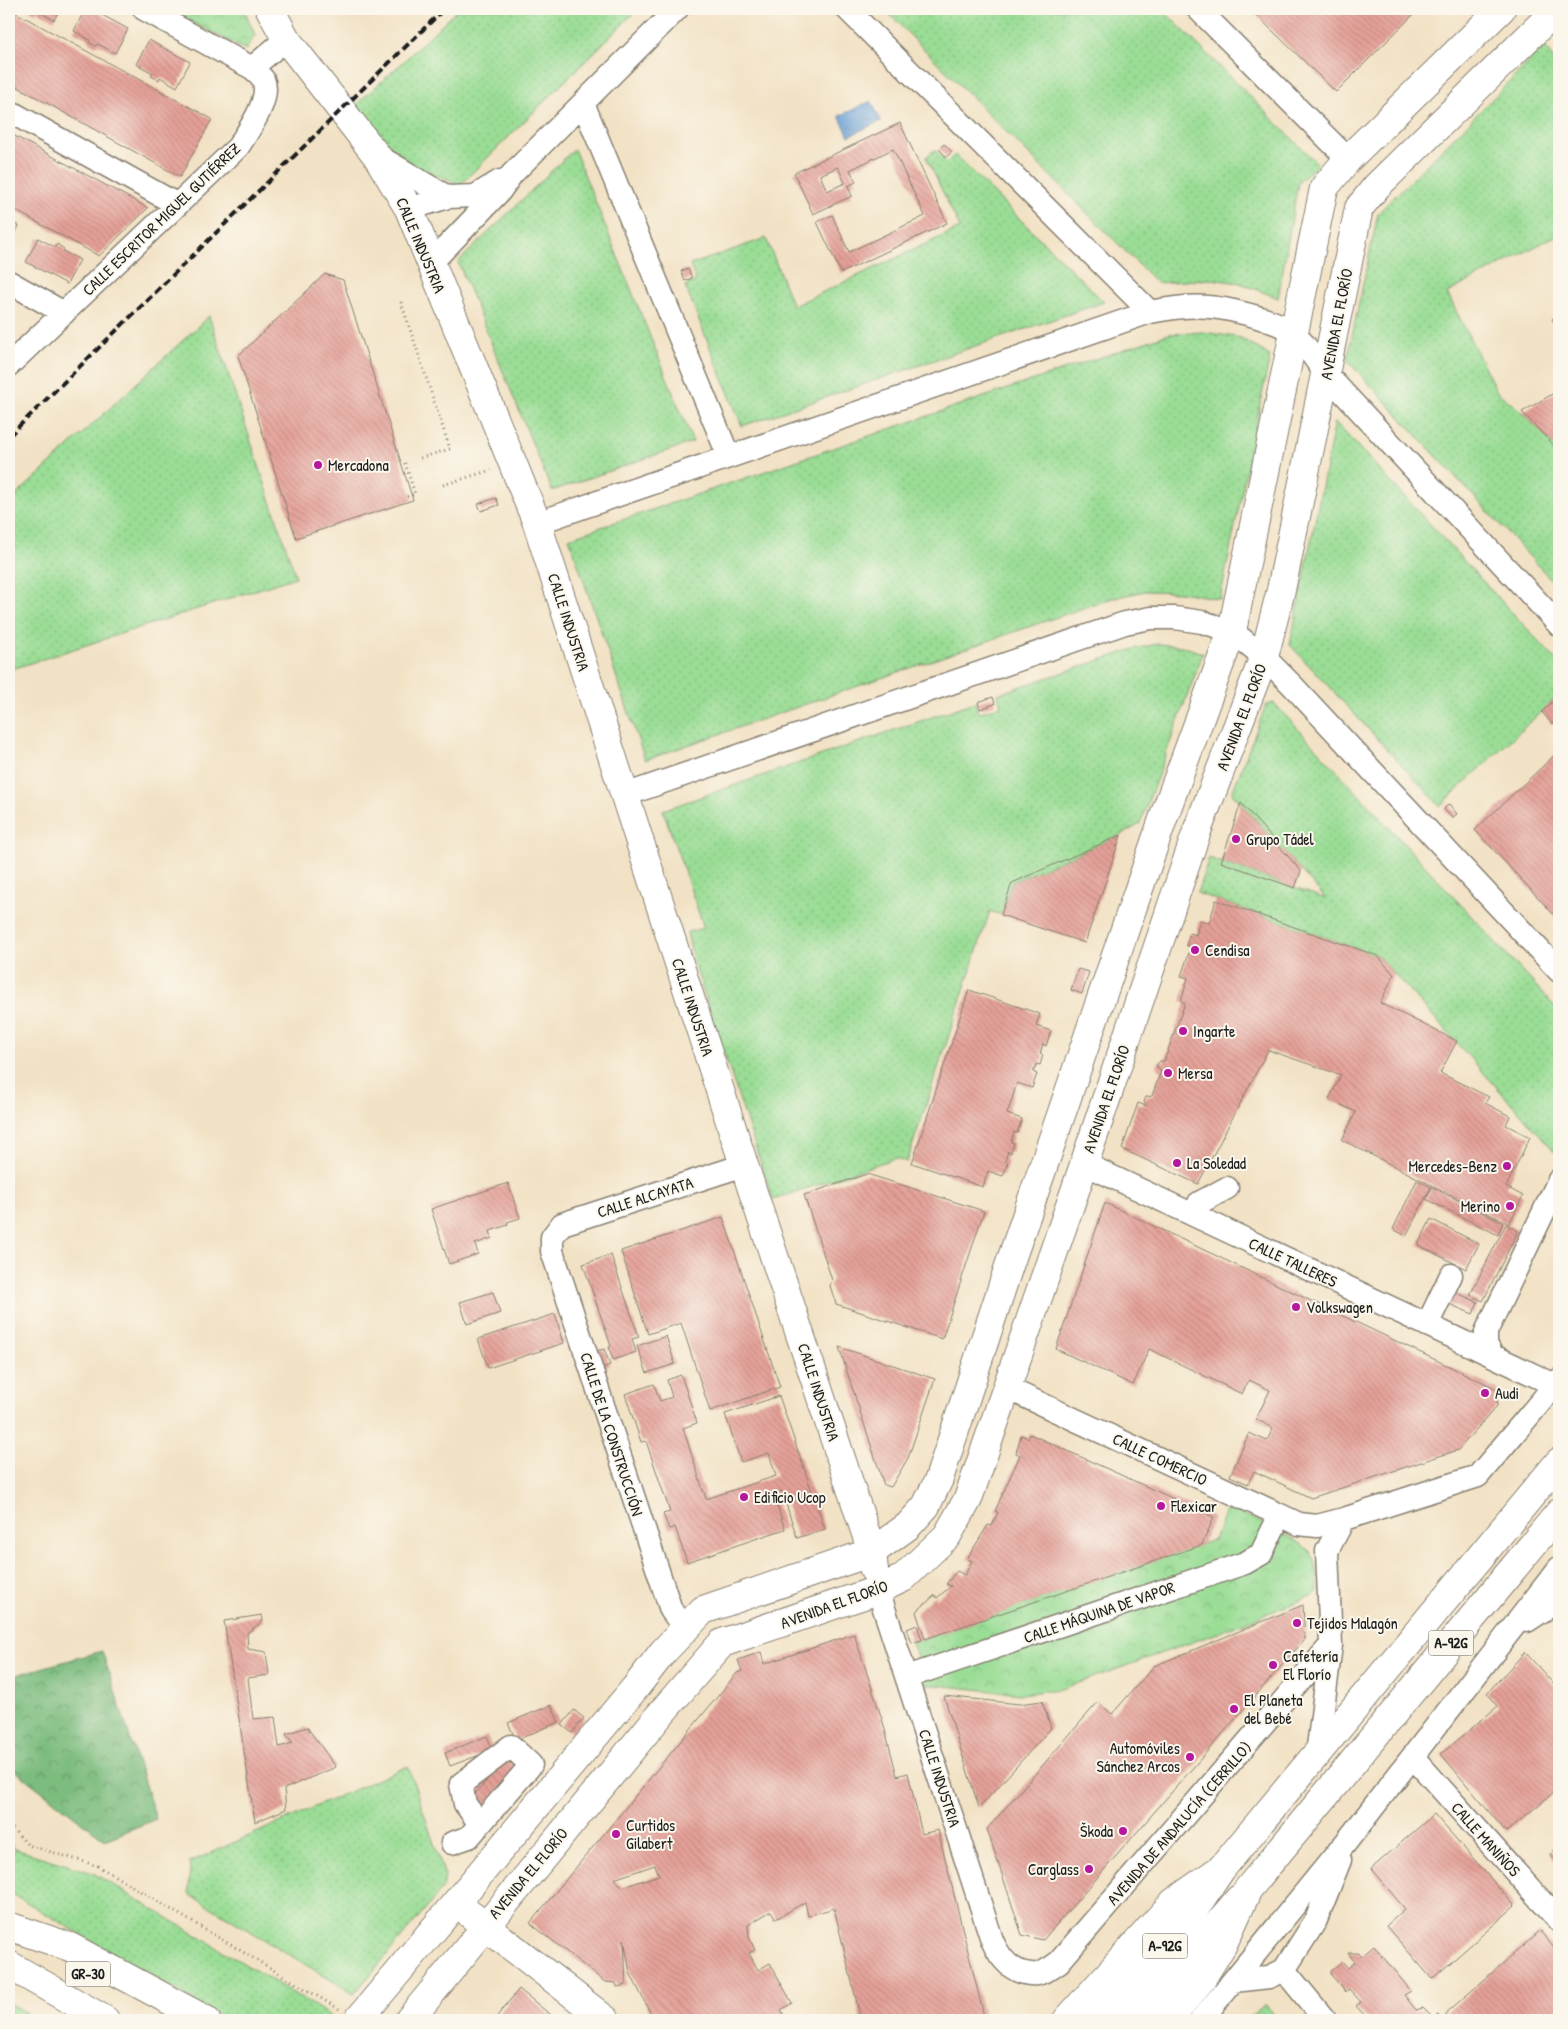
<svg xmlns="http://www.w3.org/2000/svg" width="1568" height="2029" font-family="'Patrick Hand',sans-serif">
  <defs>
    <pattern id="grass-dots" width="8" height="8" patternUnits="userSpaceOnUse" patternTransform="scale(1.25)"><rect width="8" height="8" fill="#9add95"/><path d="M2 2h.1M6 6h.1" fill="none" stroke="#84bd80" stroke-width="1.8" stroke-linecap="round"/></pattern>
    <pattern id="forest-crowns" width="20" height="18" patternUnits="userSpaceOnUse" patternTransform="scale(1.25)"><rect width="20" height="18" fill="#7bbc7e"/><path d="M2 6a3 3 0 1 1 6 0M12 15a3 3 0 1 1 6 0" fill="none" stroke="#649866"/></pattern>
    <pattern id="park-crowns" width="20" height="18" patternUnits="userSpaceOnUse" patternTransform="scale(1.25)"><rect width="20" height="18" fill="#9add95"/><path d="M2 6a3 3 0 1 1 6 0M12 15a3 3 0 1 1 6 0" fill="none" stroke="#84bd80"/></pattern>
    <pattern id="water-ripples" width="26" height="14" patternUnits="userSpaceOnUse" patternTransform="scale(1.25)"><rect width="26" height="14" fill="#689ed5"/><path d="M2 4q2-2 4 0t4 0M15 11q2-2 4 0t4 0" fill="none" stroke="#5580ac"/></pattern>
    <pattern id="building-back-hatch" width="6" height="6" patternUnits="userSpaceOnUse" patternTransform="scale(1.25)"><rect width="6" height="6" fill="#e4a098"/><path d="M-1 5l2 2M0 0l6 6M5-1l2 2" fill="none" stroke="#c38982"/></pattern>
  </defs>
  <rect width="100%" height="100%" fill="#fbf7ec"/>
  <filter id="ink" filterUnits="userSpaceOnUse"><feTurbulence type="fractalNoise" baseFrequency=".02" numOctaves="2"/><feDisplacementMap in="SourceGraphic" scale="10" xChannelSelector="R" yChannelSelector="G"/><feConvolveMatrix kernelMatrix="1 2 1 2 8 2 1 2 1" color-interpolation-filters="sRGB"/></filter>
  <filter id="wash" filterUnits="userSpaceOnUse"><feTurbulence type="fractalNoise" baseFrequency=".0096" numOctaves="4" result="noise"/><feDisplacementMap in="SourceGraphic" scale="20" xChannelSelector="R" yChannelSelector="G"/><feGaussianBlur stdDeviation="1.12" result="paint"/><feColorMatrix in="noise" values="0 0 0 0 0 0 0 0 0 0 0 0 0 0 0 0 0 1.4 0 .05"/><feComposite in="paint" operator="in"/></filter>
  <g filter="url(#wash)">
    <rect width="100%" height="100%" fill="#f2e2c5"/>
    <path fill="url(#grass-dots)" stroke="#5b7c58" d="M458,9H638L461,184L415,168L386,144L353,107L402,63Z
      M884,9H1162L1318,164L1298,183L1278,298L1240,283L1211,279L1157,283Z
      M1545,46L1559,69V234L1447,293L1497,392L1522,412L1559,451V588L1347,360L1378,213Z
      M574,149L693,442L552,491L458,262Z
      M935,150L947,162L955,155L1104,302L742,426L685,286L696,281L690,265L766,238L793,306L960,228L926,157Z
      M209,316L296,577L9,670V502Z
      M1204,332L1241,338L1270,356L1220,599L1181,592L1145,591L1109,599L645,760L569,538L1169,334Z
      M1335,422L1559,663V695L1440,806L1290,645Z
      M1158,644L1182,646L1203,653L1140,824L1121,835L1012,882L1001,915L990,911L907,1162L895,1158L773,1200L693,960L687,932L704,928L663,810L975,702L978,713L1001,706L998,694L1137,648Z
      M1274,703L1559,1011L1558,1155L1378,956L1197,893L1209,858L1326,899L1232,793L1266,705Z
      M408,1766L445,1876L443,1888L354,1994L189,1894L190,1862Z
      M9,1840L15,1849L93,1873L333,2017L331,2020H226L9,1892Z
      M9,2003L39,2020H9Z
      M1265,2004L1279,2020H1247Z"/>
    <path fill="url(#forest-crowns)" stroke="#4c6c4d" d="M102,1651L156,1819L105,1840L9,1766V1677Z"/>
    <path fill="url(#park-crowns)" stroke="#5b7c58" d="M167,9H244L255,35L246,50Z
      M1228,1508C1248,1517 1299,1537 1311,1553C1318,1563 1317,1579 1318,1591L1314,1595L1218,1633L1061,1689L1021,1694L927,1684L912,1643L1214,1540Z"/>
    <path fill="url(#water-ripples)" stroke="#425d78" d="M871,101L881,121L849,136L839,116Z"/>
    <g id="blocks">
      <path fill="url(#building-back-hatch)" fill-rule="evenodd" d="M9,9L212,119L180,177L9,82Z
        M28,9H60L54,20L37,11L35,13Z
        M85,9H91L128,29L115,53L98,44L96,46L89,42L90,40L74,31Z
        M1250,9H1419L1336,92Z
        M149,40L190,62L177,87L160,77L159,80L151,76L153,73L136,64Z
        M900,123L947,223L841,273L817,222L832,215L849,252L925,216L893,149L850,170L856,182L848,186L852,196L813,214L794,173ZM838,167L845,183L827,191L820,175Z
        M9,133L98,181L148,208L99,256L97,255L9,207Z
        M944,144L952,152L946,157L939,149Z
        M9,221L19,226L9,245Z
        M38,238L55,247L57,244L64,249L63,251L80,260L67,284L26,262Z
        M688,269L692,278L685,281L681,271Z
        M325,274L343,280L413,500L296,538L238,356Z
        M1559,314V331L1552,319Z
        M1559,390V451L1522,412Z
        M496,498L499,505L481,511L478,504Z
        M1559,695V721L1558,719L1552,724L1542,712Z
        M993,697L995,704L980,709L978,702Z
        M1559,751V920L1475,830Z
        M1241,803L1301,871L1295,888L1221,862Z
        M1449,804L1457,814L1452,818L1444,809Z
        M1121,835L1085,943L1001,915L1012,883Z
        M1216,900L1378,956L1394,975L1380,1003L1457,1041L1440,1073L1489,1097L1485,1103L1510,1116L1506,1125L1530,1137L1506,1187L1523,1196L1509,1224L1342,1140L1356,1112L1329,1099L1341,1075L1268,1050L1198,1184L1122,1149L1138,1103L1146,1106L1144,1102L1146,1097L1152,1096L1161,1071L1157,1068V1064L1160,1061H1164L1185,1003L1181,1001L1188,978L1181,976L1191,947L1186,945L1190,933L1196,935L1200,920L1209,923Z
        M1078,969L1089,972L1082,994L1071,990Z
        M969,990L1040,1014L1036,1026L1051,1031L1046,1046L1043,1044L1040,1054L1043,1055L1040,1065L1037,1064L1033,1072L1037,1074L1032,1088L1017,1083L1012,1099L1007,1114L1022,1119L1017,1133L1014,1132L1011,1142L1014,1143L1011,1153L1008,1151L1005,1161L1008,1162L1003,1176L988,1171L983,1187L912,1163Z
        M867,1174L984,1211L942,1339L836,1304L830,1286L832,1280L804,1195Z
        M1417,1180L1431,1187L1406,1236L1393,1229Z
        M508,1183L520,1218L507,1222L508,1225L490,1231L492,1238L475,1244L478,1254L449,1264L431,1209Z
        M1432,1187L1503,1223L1498,1235L1426,1199Z
        M1105,1203L1497,1389V1406L1458,1450L1311,1498L1254,1471L1248,1484L1230,1476L1249,1433L1267,1441L1273,1428L1256,1419L1270,1390L1249,1380L1242,1394L1149,1349L1133,1385L1056,1349Z
        M723,1217L780,1387L710,1411L681,1323L648,1334L621,1251Z
        M1431,1219L1479,1244L1466,1269L1418,1245Z
        M1506,1224L1518,1231L1483,1301L1470,1295Z
        M611,1255L639,1337L632,1339L636,1352L613,1360L609,1347L611,1346L583,1264Z
        M493,1292L500,1313L467,1324L460,1302Z
        M1454,1292L1478,1302L1473,1314L1449,1304Z
        M555,1314L564,1343L488,1368L478,1339Z
        M666,1336L675,1364L647,1373L637,1346Z
        M839,1347L935,1379L908,1458L891,1487L884,1485Z
        M604,1349L610,1365L602,1368L596,1351Z
        M681,1375L697,1423L683,1428L706,1499L776,1476L769,1453L741,1462L725,1414L779,1396L825,1529L797,1538L782,1491L773,1494L785,1529L687,1562L675,1527L669,1529L663,1514L670,1512L646,1441L641,1442L625,1394L654,1384L660,1401L672,1397L667,1380Z
        M1030,1434L1214,1517L1202,1545L925,1639L916,1612L935,1595L937,1598L951,1586L946,1584L957,1571L965,1575L972,1561L967,1559L988,1525L992,1526L998,1512L995,1511L1020,1455L1016,1453L1021,1435L1028,1438Z
        M1303,1605L1305,1639L1043,1940L1022,1935L987,1829L1098,1702L1112,1714L1154,1666Z
        M262,1615L263,1621L247,1633L248,1649L266,1652L269,1675L248,1678L253,1719L275,1717L279,1747L293,1743L286,1734L307,1727L336,1767L284,1789L286,1809L255,1822L224,1621Z
        M917,1625L922,1640L912,1643L907,1629Z
        M854,1634L883,1722L897,1776L908,1773L922,1834L938,1830L985,2020H861L834,1908L808,1916L805,1902L776,1919L771,1911L748,1925L749,1937L755,1950L749,1953L758,1970L770,1963L792,2003L781,2010L787,2020H654L630,1973L624,1939L626,1985L617,1987L616,1983L605,1982L530,1923L737,1673L742,1671L738,1660L761,1652L764,1664ZM655,1865L659,1875L623,1887L614,1879Z
        M1525,1652L1559,1690V1773L1556,1776L1559,1780V1788L1506,1832L1441,1754L1498,1706L1487,1693Z
        M944,1696L1019,1704L1042,1701L1051,1728L979,1808Z
        M551,1705L559,1722L516,1740L508,1723Z
        M574,1710L584,1718L572,1733L562,1725Z
        M487,1736L493,1750L450,1766L445,1753Z
        M505,1759L517,1768L483,1809L471,1799Z
        M1434,1814L1515,1906L1432,1979L1386,1926L1405,1909L1371,1869Z
        M1559,1846V1865L1550,1854Z
        M1540,1931L1559,1954V2020H1451L1445,2014Z
        M1374,1946L1411,1991L1404,1995L1416,2010L1423,2008L1433,2018L1438,2015L1442,2020H1378L1376,2018L1369,2020L1356,2006L1361,2002L1349,1989L1346,1992L1331,1975V1971L1342,1961L1348,1968L1355,1962L1348,1953H1357L1362,1956Z
        M519,1989L546,2011L558,2020H494Z"/>
    </g>
  </g>
  <g filter="url(#ink)">
    <use href="#blocks" fill-opacity="0" stroke="#877f70" stroke-width="1"/>
    <g fill="none" stroke-linecap="round" stroke-linejoin="round">
      <defs>
        <path id="minor" d="M144,9L252,68
          M847,9L1150,312
          M1198,9L1348,159
          M583,103L729,457
          M9,111L176,204
          M377,156C401,168 423,184 448,197
          M409,209L448,197L475,196L500,181
          M430,264L500,191L512,174L677,9
          M9,282L64,313
          M9,365L238,147C248,131 272,99 263,79C260,75 256,71 252,68L286,39
          M537,523L1150,312C1196,303 1219,305 1264,319C1274,323 1287,326 1295,334C1307,346 1316,361 1326,374L1559,625
          M625,795L1125,623L1151,618H1175L1202,622L1232,631L1264,657L1292,685L1559,971
          M1085,1164L1555,1385
          M1194,1215L1199,1203L1227,1188
          M1427,1325L1451,1275
          M1492,1355L1486,1344V1332L1559,1180
          M1007,1388L1280,1515L1299,1524L1317,1526L1344,1519L1478,1476L1559,1380
          M878,1590L992,1940C1000,1959 1014,1976 1037,1974C1044,1973 1053,1966 1059,1962L1331,1645
          M1527,1621L1559,1600
          M684,1628L671,1610L552,1251V1237L562,1224L744,1165
          M907,1677L1245,1563L1261,1554L1274,1527
          M1317,1755L1331,1645L1327,1551L1344,1519
          M1413,1757L1559,1921
          M452,1843L469,1837L531,1765L511,1746L461,1784L465,1804L480,1824
          M1284,1970L1325,2020
          M1233,1981L1269,1977L1284,1970L1316,1920L1340,1860
          M1201,2020L1347,1841L1559,1568"/>
        <path id="major" d="M270,9L286,39L377,156L409,209L537,523L744,1165L872,1552L874,1570
          M471,1915L606,2020
          M358,2020L635,1688L663,1652L703,1610L872,1552L908,1526L926,1506L939,1479L1010,1263L1163,819L1232,631L1324,188L1348,159L1501,9
          M409,2020L663,1711L722,1643L878,1590L903,1578L947,1536L968,1499L1077,1185L1197,831L1264,657L1281,590L1359,208L1376,187L1557,9
          M1103,2020L1189,1917L1220,1871
          M1137,2020L1239,1899"/>
        <path id="highway" d="M11,1927L70,1947L206,2020
          M9,1965L105,2020
          M1067,2020L1174,1902L1222,1868L1559,1462
          M1169,2020L1200,1981L1223,1944L1248,1889L1559,1513"/>
      </defs>
      <use href="#minor" stroke="#877f70" stroke-width="25"/>
      <use href="#major" stroke="#877f70" stroke-width="30"/>
      <use href="#highway" stroke="#877f70" stroke-width="30"/>
      <path stroke="#877f70" stroke-width="3" stroke-dasharray="1 4" stroke-linecap="butt" d="M401,302L450,449L417,459
        M405,463L415,494L406,497
        M443,485L491,470
        M9,1825L28,1845L98,1866L339,2009"/>
      <use href="#minor" stroke="#fff" stroke-width="22"/>
      <use href="#major" stroke="#fff" stroke-width="28"/>
      <use href="#highway" stroke="#fff" stroke-width="28"/>
      <path stroke="#1c1c1c" stroke-width="4" stroke-dasharray="8 4" stroke-linecap="butt" d="M9,436L444,9"/>
    </g>
  </g>
  <g fill="#b5179e" stroke="#fbf7ec" stroke-width="2">
    <circle cx="318" cy="465" r="5"/>
    <circle cx="1236" cy="839" r="5"/>
    <circle cx="1195" cy="950" r="5"/>
    <circle cx="1183" cy="1031" r="5"/>
    <circle cx="1168" cy="1073" r="5"/>
    <circle cx="1177" cy="1163" r="5"/>
    <circle cx="1507" cy="1166" r="5"/>
    <circle cx="1510" cy="1206" r="5"/>
    <circle cx="1296" cy="1307" r="5"/>
    <circle cx="1485" cy="1393" r="5"/>
    <circle cx="744" cy="1497" r="5"/>
    <circle cx="1161" cy="1506" r="5"/>
    <circle cx="1297" cy="1623" r="5"/>
    <circle cx="1273" cy="1665" r="5"/>
    <circle cx="1234" cy="1709" r="5"/>
    <circle cx="1190" cy="1757" r="5"/>
    <circle cx="1123" cy="1831" r="5"/>
    <circle cx="616" cy="1834" r="5"/>
    <circle cx="1089" cy="1869" r="5"/>
  </g>
  <g text-anchor="middle" stroke-width="4" stroke-linejoin="round" paint-order="stroke">
    <g fill="#fbf7ec" stroke="#5f5e5a" stroke-width="1">
      <rect x="1428.5" y="1630.5" width="45" height="25" rx="4"/>
      <rect x="1142.5" y="1933.5" width="45" height="25" rx="4"/>
      <rect x="65.5" y="1961.5" width="45" height="25" rx="4"/>
    </g>
    <g font-size="15" font-weight="bold" fill="#1c1c1c">
      <text x="1451" y="1648">A-92G</text>
      <text x="1165" y="1951">A-92G</text>
      <text x="88" y="1979">GR-30</text>
    </g>
    <g font-size="16" fill="#1c1c1c" stroke="#fbf7ec">
      <text transform="translate(161 219) rotate(-44)" y="6">CALLE ESCRITOR MIGUEL GUTIÉRREZ</text>
      <text transform="translate(421 245) rotate(67)" y="6">CALLE INDUSTRIA</text>
      <text transform="translate(1336 324) rotate(-79)" y="6">AVENIDA EL FLORÍO</text>
      <text transform="translate(569 622) rotate(72)" y="6">CALLE INDUSTRIA</text>
      <text transform="translate(1241 717) rotate(-69)" y="6">AVENIDA EL FLORÍO</text>
      <text transform="translate(693 1007) rotate(72)" y="6">CALLE INDUSTRIA</text>
      <text transform="translate(1106 1099) rotate(-71)" y="6">AVENIDA EL FLORÍO</text>
      <text transform="translate(645 1197) rotate(-18)" y="6">CALLE ALCAYATA</text>
      <text transform="translate(1293 1262) rotate(25)" y="6">CALLE TALLERES</text>
      <text transform="translate(819 1392) rotate(72)" y="6">CALLE INDUSTRIA</text>
      <text transform="translate(612 1434) rotate(72)" y="6">CALLE DE LA CONSTRUCCIÓN</text>
      <text transform="translate(1160 1459) rotate(25)" y="6">CALLE COMERCIO</text>
      <text transform="translate(834 1604) rotate(-20)" y="6">AVENIDA EL FLORÍO</text>
      <text transform="translate(1099 1612) rotate(-19)" y="6">CALLE MÁQUINA DE VAPOR</text>
      <text transform="translate(940 1778) rotate(72)" y="6">CALLE INDUSTRIA</text>
      <text transform="translate(1179 1823) rotate(-49)" y="6">AVENIDA DE ANDALUCÍA (CERRILLO)</text>
      <text transform="translate(1486 1839) rotate(48)" y="6">CALLE MANIÑOS</text>
      <text transform="translate(528 1873) rotate(-50)" y="6">AVENIDA EL FLORÍO</text>
    </g>
    <g font-size="16" fill="#1c1c1c" stroke="#fbf7ec" text-anchor="start">
      <text x="328" y="471">Mercadona</text>
      <text x="1246" y="845">Grupo Tádel</text>
      <text x="1205" y="956">Cendisa</text>
      <text x="1193" y="1037">Ingarte</text>
      <text x="1178" y="1079">Mersa</text>
      <text x="1187" y="1169">La Soledad</text>
      <text x="1497" y="1172" text-anchor="end">Mercedes-Benz</text>
      <text x="1500" y="1212" text-anchor="end">Merino</text>
      <text x="1306" y="1313">Volkswagen</text>
      <text x="1495" y="1399">Audi</text>
      <text x="754" y="1503">Edificio Ucop</text>
      <text x="1171" y="1512">Flexicar</text>
      <text x="1307" y="1629">Tejidos Malagón</text>
      <text x="1283" y="1662">Cafetería<tspan x="1283" dy="18">El Florío</tspan></text>
      <text x="1244" y="1706">El Planeta<tspan x="1244" dy="18">del Bebé</tspan></text>
      <text x="1180" y="1754" text-anchor="end">Automóviles<tspan x="1180" dy="18">Sánchez Arcos</tspan></text>
      <text x="626" y="1831">Curtidos<tspan x="626" dy="18">Gilabert</tspan></text>
      <text x="1113" y="1837" text-anchor="end">Škoda</text>
      <text x="1079" y="1875" text-anchor="end">Carglass</text>
    </g>
  </g>
  <rect width="1568" height="2029" fill="none" stroke="#fbf7ec" stroke-width="30"/>
</svg>
